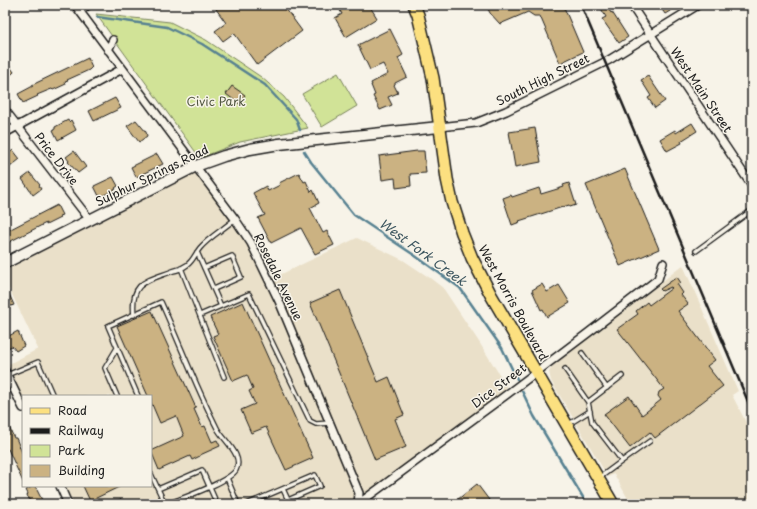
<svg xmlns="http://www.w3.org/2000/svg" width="757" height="509" font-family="'Playpen Sans',sans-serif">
  <rect width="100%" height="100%" fill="#f7f3e8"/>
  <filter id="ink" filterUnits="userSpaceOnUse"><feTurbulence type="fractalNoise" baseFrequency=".025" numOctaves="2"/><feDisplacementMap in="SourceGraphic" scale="8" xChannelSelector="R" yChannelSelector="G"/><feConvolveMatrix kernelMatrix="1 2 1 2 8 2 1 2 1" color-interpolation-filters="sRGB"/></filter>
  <g filter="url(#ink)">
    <path fill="#eae0c9" d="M196,166L235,219L269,280L357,238L403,260L430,278L443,288L479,342L506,385V395L358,504H68L60,486H151V396H23V408L5,371V366L38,349L5,280V263Z
      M683,265L738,391L732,395L752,434V504H631L614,474L608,477L551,381L549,372L553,365L635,303Z"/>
    <path fill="#d1e397" stroke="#76805a" d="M96,14L170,22L206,40L261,77L284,97L308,128L240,142L200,158Z
      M338,73L357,106L322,127L302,94Z"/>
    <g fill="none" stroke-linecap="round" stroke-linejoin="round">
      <path stroke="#578191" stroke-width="2.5" d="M97,17L167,27L202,44L265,85L296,119L300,130
        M304,151L311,162L354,215L414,255L460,288L502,348L517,379
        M522,391L534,416L587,504"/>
    </g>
    <path fill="#cbb282" stroke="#1c1c1c" d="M220,5H283L302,31L257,65L234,33L223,41L215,31L226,23L216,9Z
      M337,5H369L377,18L346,37L335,18L342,14Z
      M486,5H563L583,52L560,63L540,16H534L528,12L500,24L490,13Z
      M599,5H606L611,13L612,12L628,37L619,43L602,19L606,17Z
      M659,5H680L665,14Z
      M390,29L403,55L398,58L407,77L395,83V84L394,85L398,93L388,97L392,105L380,110L373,96L375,95L371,85H372L371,83L388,74L383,64L370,70L358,45Z
      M88,58L92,67L89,70L67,80L68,81L65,82L66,84L53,90L52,89L49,90L37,95L38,96L23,103L18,94L33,86L32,85Z
      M5,60L14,72L5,80Z
      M648,76L665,101L655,108L648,98L651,96L641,80Z
      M232,86L245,95L239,104L226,94Z
      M115,98L121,108L94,121L89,111Z
      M68,120L69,122L71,120L76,130L58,140L53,130L55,129V127Z
      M136,120L146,132L147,136L139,142L127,126Z
      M692,123L697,131L681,141L682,143L667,151L660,139L675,130L676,133Z
      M535,128L541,162L515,167L509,132Z
      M13,150L20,159L5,171V157Z
      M74,151L86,167L78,173L68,162L69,161L66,157Z
      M417,151H424L426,173L410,174L411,186L396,188L395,178L382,180L379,156Z
      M157,154L163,164L136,177L131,167Z
      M625,169L659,249L620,266L586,185Z
      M30,173L40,185L39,186L41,189L33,195L22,179Z
      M299,173L304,182L306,181L311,192L313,190L319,203L310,208L323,233L327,231L334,245L315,254L301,228L271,243L258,218L265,215L253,193L266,186L268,191L280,185L279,183Z
      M113,177L118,186L115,188L116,189L102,196L101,195L99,196L94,186Z
      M569,183L576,205L570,207L569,205L519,221L520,222L512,225L503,198L511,195L512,197L539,188L541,194L564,187L563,185Z
      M57,205L62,215L59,216L60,218L46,225V223L9,242L5,235V232Z
      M677,277L681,283L677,284L683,293L681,295L688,304L678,311L715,360L707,366L723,386L655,438L650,432L630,448L604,414L629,396L642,415L661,400L658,396L659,392L664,389L617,329L638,314L636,311L647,302L649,305L672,288L671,287L662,291L660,289Z
      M542,284L547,292L559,285L570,303L547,317L543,309L541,310L532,290Z
      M5,285L14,305L5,308Z
      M340,290L378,382L389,377L404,415L395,419L406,447L375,460L310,303Z
      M243,302L313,458L286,470L266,427L251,433L241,410L255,404L249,391L253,389L247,375L233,381L213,336L218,334L210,317Z
      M152,311L196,408L194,409L202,427L205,426L212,442L217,440L220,446L200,455V456L192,460L190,456L159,470L151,451L184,436L176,416L160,423L151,402V396H148L117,326Z
      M18,331L24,346L16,351L12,346L5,349V338Z
      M5,418L14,438H16L23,455V482L8,449L5,450Z
      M477,484L492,504H452Z
      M34,486H35L44,504H31L27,495L28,494L26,490Z
      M83,486H121L90,501Z"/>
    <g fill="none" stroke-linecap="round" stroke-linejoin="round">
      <defs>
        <path id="lane" d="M696,251L752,210
          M197,252L221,306
          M181,268L224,377
          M204,268L232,256L241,277L214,289
          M134,315C130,281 147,281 173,271C178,270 183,268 187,265C193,261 195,254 200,248C208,238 225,228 235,219
          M200,315L249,294L310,421L316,424L330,423
          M117,348L105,368L117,396
          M582,353L607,388
          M565,369L588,402L592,422L622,461L650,441
          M7,375L38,362L53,396
          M138,396L108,326L161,302C180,344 196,387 217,428C223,440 244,455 236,470C229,482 182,498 168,504
          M588,402L622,376
          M569,424L590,411
          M151,474L165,504
          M227,478L238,504
          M599,478L622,461
          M158,489L202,470L217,504
          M115,504L120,502L121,504
          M247,504L315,475L320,486L288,500L283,489"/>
        <path id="street" d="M75,5L235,219L251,243L279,301L359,493L358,504
          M631,5L752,186
          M80,11L88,5
          M108,50L113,40
          M5,110L90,220
          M439,127L476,123L506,111L609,60L698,5
          M5,133L122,69
          M5,371L23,408
          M60,486L68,504
          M358,504L506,395L588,333L658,279L663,263"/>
        <path id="secondary" d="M5,263L196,166L224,156L250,149L279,144L439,127"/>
        <path id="primary" d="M414,5L418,15L433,78L447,179L452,202L462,233L472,258L491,295L613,504"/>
      </defs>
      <use href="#lane" stroke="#1c1c1c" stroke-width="6"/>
      <use href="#street" stroke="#1c1c1c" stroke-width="10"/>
      <use href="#secondary" stroke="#1c1c1c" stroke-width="13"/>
      <use href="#primary" stroke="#1c1c1c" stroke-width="14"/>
      <use href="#lane" stroke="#f7f3e8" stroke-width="3.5"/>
      <use href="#street" stroke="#f7f3e8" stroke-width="7"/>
      <use href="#secondary" stroke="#f7f3e8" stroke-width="10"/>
      <use href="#primary" stroke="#fce080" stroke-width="11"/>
      <path stroke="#1c1c1c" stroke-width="2.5" d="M581,5L752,411"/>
    </g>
  </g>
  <g text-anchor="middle" stroke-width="3" stroke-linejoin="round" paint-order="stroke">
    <g font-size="12" fill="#1c1c1c" stroke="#f7f3e8">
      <text transform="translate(543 80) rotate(-26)" y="4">South High Street</text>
      <text transform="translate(701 90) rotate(56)" y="4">West Main Street</text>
      <text transform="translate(56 159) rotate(52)" y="4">Price Drive</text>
      <text transform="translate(152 176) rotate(-26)" y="4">Sulphur Springs Road</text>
      <text transform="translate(278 277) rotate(64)" y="4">Rosedale Avenue</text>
      <text transform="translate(513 303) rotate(61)" y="4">West Morris Boulevard</text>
      <text transform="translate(499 386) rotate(-37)" y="4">Dice Street</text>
    </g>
    <g font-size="12" fill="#525841" stroke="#f7f3e8">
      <text x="216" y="106">Civic Park</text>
    </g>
    <g font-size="13" font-style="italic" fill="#3e5760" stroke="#f7f3e8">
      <text transform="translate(423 252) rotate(36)" y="5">West Fork Creek</text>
    </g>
  </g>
  <rect width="757" height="509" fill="none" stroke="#f7f3e8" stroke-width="20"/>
  <rect x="10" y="10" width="737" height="489" fill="none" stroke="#1c1c1c" stroke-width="1.5" filter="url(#ink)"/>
  <rect x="22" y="395" width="130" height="92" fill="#f7f3e8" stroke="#9f9d96"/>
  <rect x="30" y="408" width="20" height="6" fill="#fce080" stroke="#9f9d96"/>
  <text x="58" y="415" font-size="12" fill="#1c1c1c">Road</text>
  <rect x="30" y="428" width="20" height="6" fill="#1c1c1c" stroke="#9f9d96"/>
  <text x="58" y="435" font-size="12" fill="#1c1c1c">Railway</text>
  <rect x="30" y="445" width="20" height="12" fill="#d1e397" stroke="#9f9d96"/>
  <text x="58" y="455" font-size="12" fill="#1c1c1c">Park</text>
  <rect x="30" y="465" width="20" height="12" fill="#cbb282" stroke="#9f9d96"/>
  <text x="58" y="475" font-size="12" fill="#1c1c1c">Building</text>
</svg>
